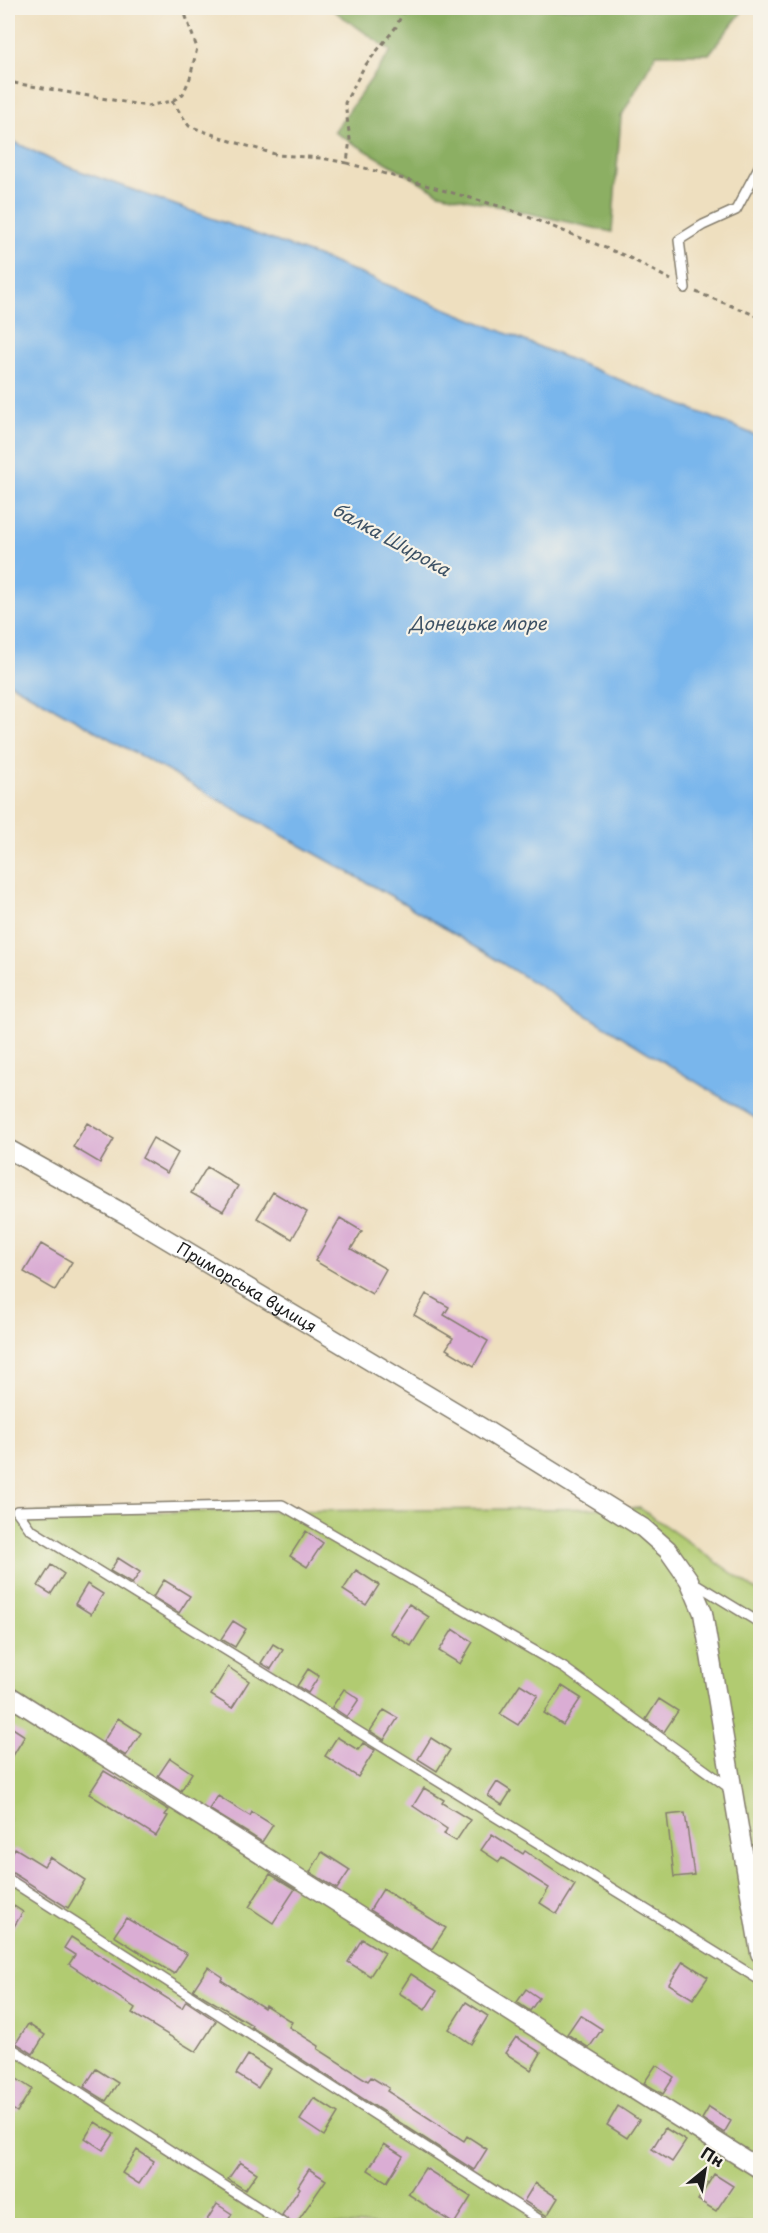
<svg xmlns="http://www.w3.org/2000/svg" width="768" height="2233" font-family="'Playpen Sans',sans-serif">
  <rect width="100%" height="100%" fill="#f7f3e8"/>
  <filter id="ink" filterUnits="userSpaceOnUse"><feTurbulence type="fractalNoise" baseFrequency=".0167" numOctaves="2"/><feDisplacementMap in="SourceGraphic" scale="12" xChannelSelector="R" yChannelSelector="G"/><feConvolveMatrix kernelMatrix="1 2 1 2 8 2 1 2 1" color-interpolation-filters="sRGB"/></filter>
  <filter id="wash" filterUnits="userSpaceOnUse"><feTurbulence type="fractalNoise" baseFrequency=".008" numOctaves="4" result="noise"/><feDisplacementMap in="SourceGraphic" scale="24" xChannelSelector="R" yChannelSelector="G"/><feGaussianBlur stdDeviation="1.35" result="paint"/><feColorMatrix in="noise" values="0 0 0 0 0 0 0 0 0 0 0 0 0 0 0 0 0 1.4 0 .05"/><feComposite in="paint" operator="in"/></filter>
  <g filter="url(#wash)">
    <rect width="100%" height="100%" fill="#eedfbf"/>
    <path fill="#b1cb71" stroke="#667446" stroke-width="1.5" d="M640,1508L760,1593V2225H8V1513Z"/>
    <path fill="#8caf63" stroke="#546640" stroke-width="1.5" d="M330,8H745L709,54H656L621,117L612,232L439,193L334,132L391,51Z"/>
    <path fill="#79b6ec" stroke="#4a6984" stroke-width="1.5" d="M8,139L58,163L317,256L760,437V1121L400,901L8,682Z"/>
    <g id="blocks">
      <path fill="#daadd4" d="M87,1123L114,1139L100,1163L73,1147Z
        M153,1138L178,1153L167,1173L142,1158Z
        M207,1167L238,1186L223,1211L191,1193Z
        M273,1192L307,1212L292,1239L257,1218Z
        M340,1218L362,1231L351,1249L386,1269L372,1294L315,1261Z
        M41,1244L72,1262L55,1290L24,1272Z
        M426,1294L449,1307L444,1315L488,1341L474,1366L446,1349L453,1338L414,1315Z
        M306,1531L323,1543L307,1567L290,1556Z
        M118,1558L140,1572L132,1584L110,1571Z
        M51,1565L64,1574L51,1594L38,1586Z
        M356,1570L379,1585L366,1605L343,1590Z
        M164,1580L190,1596L179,1613L153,1597Z
        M87,1584L103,1594L91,1614L75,1604Z
        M409,1604L429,1617L411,1646L390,1633Z
        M233,1621L246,1629L235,1647L221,1639Z
        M453,1629L473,1642L460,1664L439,1651Z
        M273,1644L283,1650L271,1669L261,1663Z
        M228,1667L249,1681L232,1708L211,1695Z
        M308,1669L319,1676L308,1693L297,1686Z
        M520,1684L538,1695L518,1725L500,1714Z
        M562,1686L581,1698L563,1725L544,1713Z
        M344,1689L359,1699L347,1717L332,1707Z
        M659,1699L678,1711L664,1732L646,1719Z
        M384,1710L398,1718L384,1740L370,1731Z
        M118,1718L141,1733L126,1756L103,1742Z
        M8,1725L25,1736L8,1764Z
        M337,1737L358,1750L363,1743L375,1750L358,1777L325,1756Z
        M431,1738L450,1750L437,1771L418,1759Z
        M170,1758L192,1773L181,1791L158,1776Z
        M104,1771L169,1810L165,1815L168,1816L156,1836L89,1794Z
        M497,1782L511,1791L502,1805L488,1796Z
        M424,1788L444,1800L442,1803L470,1820L456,1841L444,1834L447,1829L413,1806Z
        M218,1796L250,1816L252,1812L273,1825L262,1842L209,1809Z
        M685,1813L694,1875L674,1877L667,1815Z
        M492,1834L523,1854L525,1851L575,1885L557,1914L540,1903L549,1888L502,1858L499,1862L481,1850Z
        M15,1848L44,1866L50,1857L85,1880L68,1908L8,1870V1860Z
        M322,1852L350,1870L337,1889L310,1872Z
        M270,1874L295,1889L273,1923L249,1907Z
        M383,1889L446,1928L432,1949L370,1910Z
        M8,1902L23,1912L8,1936Z
        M126,1918L187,1954L174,1974L114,1936Z
        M71,1937L182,2008L186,2001L216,2021L196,2052L132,2013L135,2008L69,1964L75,1955L64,1948Z
        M362,1939L385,1953L370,1976L348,1962Z
        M683,1961L708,1977L693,1999L669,1984Z
        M208,1967L223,1977L221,1980L264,2008L265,2005L292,2022L289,2027L319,2046L318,2049L368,2081L371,2077L389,2088L387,2091L464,2141L467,2136L487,2149L474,2170L251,2027L252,2025L193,1990Z
        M411,1974L437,1991L425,2010L399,1993Z
        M526,1989L539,1998L530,2011L517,2002Z
        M466,2002L488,2016L471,2044L449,2029Z
        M580,2015L602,2029L589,2048L567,2034Z
        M28,2024L45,2035L33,2054L16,2043Z
        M516,2037L541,2053L531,2070L505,2053Z
        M248,2055L270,2069L258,2088L236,2074Z
        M656,2065L674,2077L663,2094L644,2083Z
        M96,2069L118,2083L106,2101L84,2087Z
        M17,2079L32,2089L17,2112L8,2106V2093Z
        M314,2098L338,2113L324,2136L300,2120Z
        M618,2106L639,2120L627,2138L607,2125Z
        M709,2107L731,2121L724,2133L702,2119Z
        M95,2122L114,2134L103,2150L85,2138Z
        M665,2128L686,2141L672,2162L652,2149Z
        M384,2144L403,2156L387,2182L368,2170Z
        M137,2150L154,2161L139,2184L122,2173Z
        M240,2162L257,2173L245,2190L228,2179Z
        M425,2168L471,2197L454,2224L408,2194Z
        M309,2169L326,2180L295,2225L282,2215L300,2188L298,2186Z
        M714,2174L733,2186L716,2211L698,2200Z
        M535,2183L558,2198L547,2216L524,2201Z
        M217,2204L232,2214L225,2226H203Z"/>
    </g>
  </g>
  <g filter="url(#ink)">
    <use href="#blocks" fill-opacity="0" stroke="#857e6e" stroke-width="1.5"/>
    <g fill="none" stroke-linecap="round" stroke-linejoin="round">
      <defs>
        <path id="service" d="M685,288L679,240L703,225L736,210L760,165
          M17,1511L30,1529L760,1980
          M17,1511L282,1505L564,1668L731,1789
          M693,1582L760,1623
          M8,1879L549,2226
          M8,2046L287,2226"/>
        <g id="minor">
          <path id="s1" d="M8,1149L128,1216L484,1429L643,1528L668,1550L689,1580L703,1613L760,1953"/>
          <path d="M8,1695L760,2169"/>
        </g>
      </defs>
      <use href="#service" stroke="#857e6e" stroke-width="12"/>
      <use href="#minor" stroke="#857e6e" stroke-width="21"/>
      <path stroke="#857e6e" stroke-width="3" stroke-dasharray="4.5 4.5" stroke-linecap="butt" d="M8,76L14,83L147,106L172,101L183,94L190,78L197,48L183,8
        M172,101L189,126L231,141L278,155L321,158L347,163L350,139L345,103L364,67L396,27L405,8
        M347,163L506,208L628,257L671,280
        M696,292L760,317"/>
      <use href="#service" stroke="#fff" stroke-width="9"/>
      <use href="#minor" stroke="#fff" stroke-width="18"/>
    </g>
  </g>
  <g text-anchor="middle" stroke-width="4.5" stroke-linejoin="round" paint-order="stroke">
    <g font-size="16" fill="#1c1c1c" stroke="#f7f3e8">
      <text dy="6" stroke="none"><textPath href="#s1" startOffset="276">Приморська вулиця</textPath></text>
    </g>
    <g font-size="18" font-style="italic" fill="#3d5265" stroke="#f7f3e8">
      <text transform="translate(391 540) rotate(29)" y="6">балка Широка</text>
      <text x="478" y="630">Донецьке море</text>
    </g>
  </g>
  <rect width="768" height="2233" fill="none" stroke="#f7f3e8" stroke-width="30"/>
  <g transform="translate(705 2170) rotate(30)" stroke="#f7f3e8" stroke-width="4.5" paint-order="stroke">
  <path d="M0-4.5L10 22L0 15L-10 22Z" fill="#1c1c1c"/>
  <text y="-9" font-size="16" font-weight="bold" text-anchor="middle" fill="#1c1c1c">Пн</text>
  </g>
</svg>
